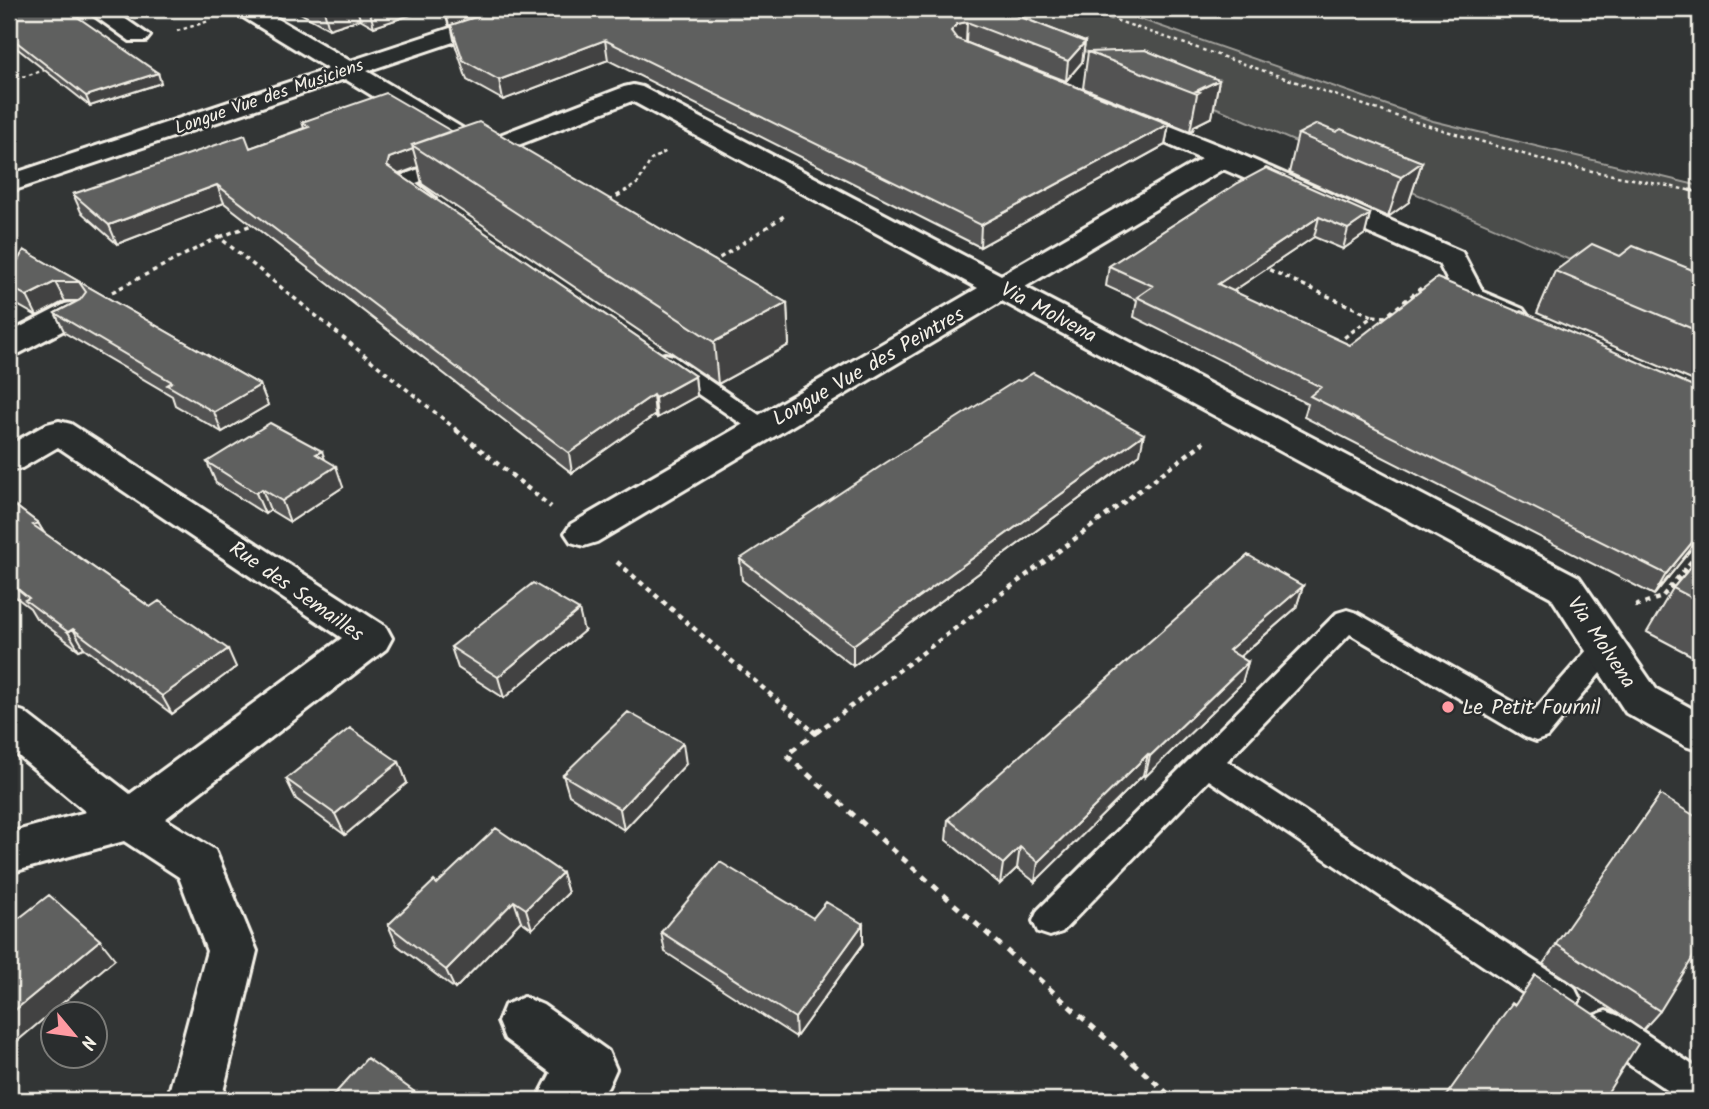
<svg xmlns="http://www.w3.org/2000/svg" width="1709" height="1109" font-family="Kalam,sans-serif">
  <rect width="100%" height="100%" fill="#323535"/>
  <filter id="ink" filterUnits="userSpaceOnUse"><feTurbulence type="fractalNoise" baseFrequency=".0143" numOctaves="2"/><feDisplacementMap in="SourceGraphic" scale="14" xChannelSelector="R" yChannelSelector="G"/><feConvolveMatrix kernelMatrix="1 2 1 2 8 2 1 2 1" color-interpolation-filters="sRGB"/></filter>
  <g filter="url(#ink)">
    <path fill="#4b4d4c" stroke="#a09f9a" stroke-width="2" d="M987,9H1111L1433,121L1700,186V316Z"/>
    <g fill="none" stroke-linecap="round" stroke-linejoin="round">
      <defs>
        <path id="lane" d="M451,157L457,159L460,163L457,167L416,183L435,198L432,202H418L393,182L395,178Z
          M665,354L673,356L771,423L775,428L771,433L763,435L755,433L657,366L654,361L657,356Z
          M1347,610L1357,613L1532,713L1595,641L1605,638L1615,641L1619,648L1615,655L1547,737L1536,741L1525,737L1350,634L1227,761L1574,987L1580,999L1574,1011L1562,1015L1550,1011L1209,780L1062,932L1050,936L1038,932L1033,921L1038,910L1337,613Z
          M1606,1011L1619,1016L1700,1070V1100H1682L1593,1040L1588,1028L1593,1016Z"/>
        <path id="street" d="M85,9H111L150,36L146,41H130Z
          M235,9H261L350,61L508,9H540L537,14L367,71L484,141L624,87L633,85L642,87L1001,275L1201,159L1111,119L1107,114L1111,109L1120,106L1233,151L1462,252L1483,292L1523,309L1528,316L1523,323L1512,325L1501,323L1460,305L1439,264L1223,169L1025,287L1579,577L1656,689L1700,713V751L1685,746L1626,713L1551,597L1002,301L597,542L584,546L571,542L565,533L571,524L978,288L632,101L482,159L473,157L345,79L9,192V175L328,69L238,14Z
          M76,302L87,304L92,311L87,318L20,353L9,356V333L65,304Z
          M59,421L71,424L386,627L392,638L386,649L165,819L215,850L257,951L221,1100H167L207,951L179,877L124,841L9,873V833L86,812L9,748V707L24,712L130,794L342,638L58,447L22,468L9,471V445L47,424Z
          M524,997L543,1005L608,1051L616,1069L608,1087L598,1100H537L551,1073L505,1039L498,1022L505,1005Z"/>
      </defs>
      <use href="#lane" stroke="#f4f1e8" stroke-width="6"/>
      <use href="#street" stroke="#f4f1e8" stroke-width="6"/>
      <path stroke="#f4f1e8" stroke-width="2.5" stroke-dasharray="3.5 3.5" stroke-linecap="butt" d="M1083,9L1396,116L1557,164L1698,192
        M177,31L209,21
        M9,81L48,69
        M624,192L638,183L651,160L667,151"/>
      <path stroke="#f4f1e8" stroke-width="3.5" stroke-dasharray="4.5 4.5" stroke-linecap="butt" d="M1689,190L1700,192
        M609,201L627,190
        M220,237L257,223
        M712,263L784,216
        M1261,266L1372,316
        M112,292L219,237L458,431
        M1337,343L1373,316L1385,317L1421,288"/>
      <path stroke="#f4f1e8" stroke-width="4.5" stroke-dasharray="5 5" stroke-linecap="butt" d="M456,430L551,507
        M617,562L814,732
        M1635,606L1662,597L1700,551
        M817,732L1204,442"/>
      <path stroke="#f4f1e8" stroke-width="5" stroke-dasharray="7 7" stroke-linecap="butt" d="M812,730L815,733
        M819,730L786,755L1175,1100"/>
      <use href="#lane" fill="#2a2d2e" fill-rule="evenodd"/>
      <use href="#street" fill="#2a2d2e" fill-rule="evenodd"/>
    </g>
    <path fill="#525352" stroke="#f4f1e8" stroke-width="2" d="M9,9L158,73L161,83L90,106L9,42Z
      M293,9H429L374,27L360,19L329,29Z
      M443,9H1000L1085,42L1082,62L1066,81L965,42L1169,124L1165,145L980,247L608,60L503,100L467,80L455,44L451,25L449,26Z
      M1088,52L1219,80L1212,117L1194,126L1193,130L1190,131L1083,88Z
      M302,122L451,131L787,303L789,345L718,384L422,184L418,167L398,174L695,376L697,396L657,418L655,415L572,473L224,203L117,244L81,212L73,194L250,148L304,128Z
      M1336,132L1422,162L1409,202L1388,217L1289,173L1298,134Z
      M1238,183L1370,214L1365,234L1343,249L1314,237L1233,291L1700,538L1654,595L1304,417L1308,404L1134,317L1137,300L1106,286L1109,266Z
      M24,250L260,385L268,405L222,432L175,405L172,396L65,333L55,313L78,301H65L37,316L14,303L9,291V276Z
      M1620,256L1700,273V378L1696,382L1537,313L1555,271Z
      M1140,454L853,666L742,580L740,559Z
      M325,460L343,487L290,522L270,510L265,514L216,483L207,462Z
      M9,501L38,523L44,533L236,667L172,714L84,648L79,650L36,618L30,608L9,592Z
      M1700,556V660L1647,632L1673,588Z
      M1303,586L1296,608L1240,657L1248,662L1242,683L1145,777L1143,775L1035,882L1017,868L1000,884L946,840L948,819Z
      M584,631L504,698L458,668L451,647Z
      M399,762L407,783L345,835L296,799L286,779Z
      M686,764L624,830L569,795L563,775Z
      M1660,795V1011L1643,1030L1543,964Z
      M562,873L568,893L532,929L521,921L455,989L397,945L388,925L437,884Z
      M813,918L863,924V944L796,1037L665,952L661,932Z"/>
    <path fill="#424342" stroke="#f4f1e8" stroke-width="2" d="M327,9H357L360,19L329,29L324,10Z
      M369,9H429L374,27Z
      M445,9H500L449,26Z
      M967,22L966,42L956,43L951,31L957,24Z
      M605,40L608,60L503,100L499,80Z
      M1085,42L1082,62L1066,81L1068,61Z
      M158,73L161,83L90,106L86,96Z
      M1219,80L1212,117L1194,126L1193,130L1190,131L1197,94L1196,91Z
      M1169,124L1165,145L980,247L981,225Z
      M413,149L418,167L394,176L387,166L389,158Z
      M1422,162L1409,202L1388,217L1401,177Z
      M217,185L224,203L117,244L109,225Z
      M1370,214L1365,234L1343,249L1348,229Z
      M1319,217L1314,237L1214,304L1218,284Z
      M55,282L65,301L37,316L27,296Z
      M787,303L789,345L718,384L714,342Z
      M695,376L697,396L657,418L655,398Z
      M260,385L268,405L222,432L214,412Z
      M653,395L655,415L572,473L569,453Z
      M1144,434L1140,454L853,666V645Z
      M322,451L329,471L336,466L343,487L290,522L282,501L316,454Z
      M262,489L270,510L265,514L256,493Z
      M38,523L49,541L33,525Z
      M1700,533V538L1654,595L1666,574Z
      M1303,586L1296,608L1223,671L1229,650Z
      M579,610L584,631L504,698L498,677Z
      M73,629L84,648L79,650L68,632Z
      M228,649L236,667L172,714L162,696Z
      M1248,662L1242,683L1145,777L1150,756Z
      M683,743L686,764L624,830L620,809Z
      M1148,754L1143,775L1035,882L1038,862Z
      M399,762L407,783L345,835L335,814Z
      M1020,847L1017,868L1000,884L1003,864Z
      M562,873L568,893L532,929L526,909Z
      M514,901L521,921L455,989L446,970Z
      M863,924V944L796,1037L795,1018Z
      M100,940L115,959L9,1048V1015Z"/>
    <path fill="#5f605f" stroke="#f4f1e8" stroke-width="2" d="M9,9H66L158,73L86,96L9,36Z
      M500,9H1000L1085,42L1068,61L967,22L957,24L951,31L957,39L1169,124L981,225L605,40L499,80L463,60L451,25Z
      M1145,50L1219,80L1196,91L1200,92L1197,94L1088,52Z
      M386,93L451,131L412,145L413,149L389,158L387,166L695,376L655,398L653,395L569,453L217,185L109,225L73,194L245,135L250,148L309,127L302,122Z
      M479,122L787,303L714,342L412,145Z
      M1317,124L1336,132L1341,129L1422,162L1401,177L1298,134Z
      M1266,168L1370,214L1348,229L1319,217L1218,284L1350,345L1437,278L1519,312L1521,311L1700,389V533L1666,574L1310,396L1321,387L1137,297L1153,286L1109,266L1238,183Z
      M1592,244L1620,256L1633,246L1700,273V332L1555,271Z
      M24,250L260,385L214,412L167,385L172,382L55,313L80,300L86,292L79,282H55L27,296L9,286V276Z
      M1033,373L1144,434L853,645L740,559L887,462L1017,380L1020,381Z
      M270,423L322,451L316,454L336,466L282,501L262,489L256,493L207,462Z
      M9,501L38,523L33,525L150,607L159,601L228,649L162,696L73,629L68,632L25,600L29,598L9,582Z
      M1248,555L1303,586L1229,650L1248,662L1150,756L1148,754L1038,862L1020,847L1003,864L948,819Z
      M1700,556V602L1673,588Z
      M533,583L579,610L498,677L451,647Z
      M628,712L683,743L620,809L563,775Z
      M350,728L399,762L335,814L286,779Z
      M1660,795L1700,819V946L1660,1011L1556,944Z
      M496,828L562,873L526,909L514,901L446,970L388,925L434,881L437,884Z
      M720,862L813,918L826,902L863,924L795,1018L661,932Z
      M49,895L100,940L9,1015V926Z
      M1535,975L1638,1044L1603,1100H1443L1512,1003L1515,1005Z
      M367,1058L426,1100H329Z
      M946,1096L953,1100H943Z"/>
  </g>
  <circle fill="#ff9aa2" stroke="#2a2d2e" stroke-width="2.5" cx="1448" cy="707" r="7"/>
  <g text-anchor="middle" stroke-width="5" stroke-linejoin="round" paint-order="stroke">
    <g font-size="18" fill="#f4f1e8" stroke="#2a2d2e">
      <text transform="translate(269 96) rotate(-19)" y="6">Longue Vue des Musiciens</text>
    </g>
    <g font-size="21" fill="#f4f1e8" stroke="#2a2d2e">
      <text transform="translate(1049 312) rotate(28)" y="7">Via Molvena</text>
      <text transform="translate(868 366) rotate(-30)" y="7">Longue Vue des Peintres</text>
      <text transform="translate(297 591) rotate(35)" y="7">Rue des Semailles</text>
      <text transform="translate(1602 642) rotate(56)" y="7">Via Molvena</text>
    </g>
    <g font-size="21" fill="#f4f1e8" stroke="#2a2d2e" text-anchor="start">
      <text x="1462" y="714">Le Petit Fournil</text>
    </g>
  </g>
  <rect width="1709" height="1109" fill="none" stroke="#2a2d2e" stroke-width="35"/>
  <rect x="18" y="18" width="1674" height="1074" fill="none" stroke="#f4f1e8" stroke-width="2.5" filter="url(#ink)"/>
  <g transform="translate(74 1035) rotate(119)"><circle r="33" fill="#2a2d2e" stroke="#7b7b78" stroke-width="2"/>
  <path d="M0-5L12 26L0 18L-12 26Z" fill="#ff9aa2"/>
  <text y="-10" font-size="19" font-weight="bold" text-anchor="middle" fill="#f4f1e8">N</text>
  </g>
</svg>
